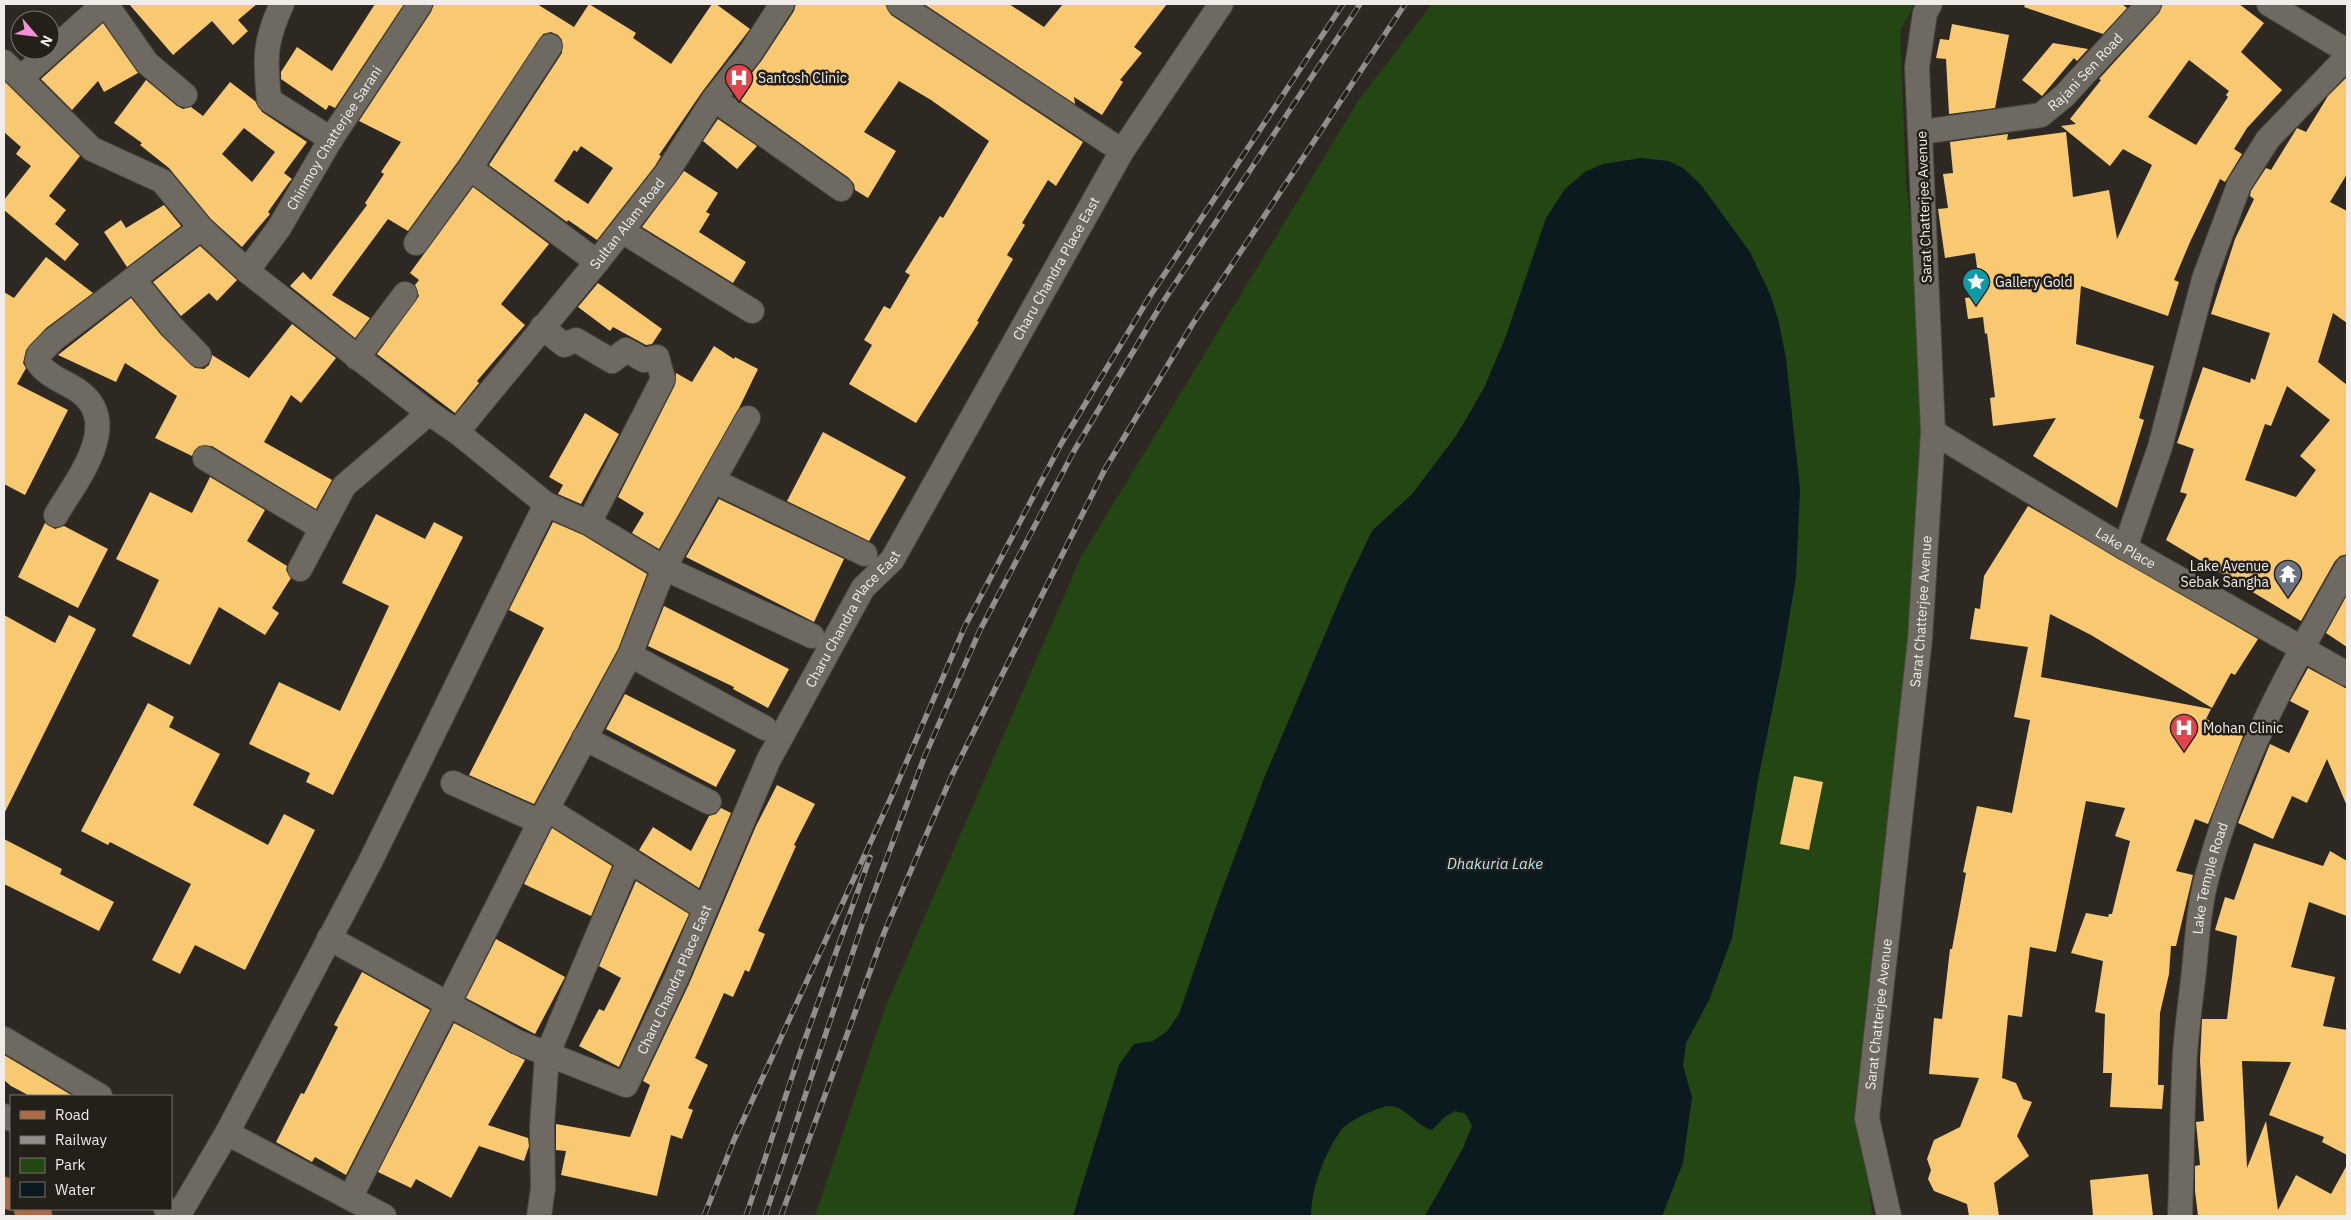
<svg xmlns="http://www.w3.org/2000/svg" width="2351" height="1220" font-family="'IBM Plex Sans',sans-serif">
  <rect width="100%" height="100%" fill="#2d2922"/>
  <path fill="#244613" d="M1432,4H1914L1900,32L1906,182L1932,418L1921,610L1876,909L1861,1110L1872,1216H815L885,1008L1081,557L1359,100Z"/>
  <path fill="#0a1a1f" d="M1641,158L1668,161L1683,168L1701,185L1750,252L1770,294L1778,319L1786,358L1800,490L1796,577L1782,661L1758,780L1732,938L1709,1000L1686,1043L1683,1066L1692,1097L1688,1126L1683,1163L1662,1216H1425L1463,1148L1472,1126L1466,1114L1455,1111L1446,1116L1432,1130C1417,1126 1405,1106 1389,1106C1378,1107 1348,1121 1341,1130C1325,1153 1311,1188 1311,1216H1073L1119,1065L1134,1044L1153,1041L1167,1031L1179,1014L1218,901L1265,776L1346,585L1372,531L1412,494L1456,436L1484,388L1506,336L1546,218L1565,189L1585,172L1603,164Z"/>
  <path fill="#f9c972" fill-rule="evenodd" d="M129,4H257L238,20L248,31L233,45L212,21L173,55Z
    M375,4H404L335,108L329,105L326,110L281,79V72L297,47L332,71Z
    M434,4H537L574,27L589,4L636,33L633,38L671,64L712,4H716L750,29L702,92L659,155L661,156L655,166L597,240L568,220L567,222L489,165L562,53V40L558,35L551,32L543,34L459,160L408,231L388,219L332,295L370,318L355,338L290,286L303,272L311,280L367,205L365,203L384,174L381,172L401,142L359,121L431,12ZM581,146L613,168L588,204L554,181L574,150L577,152Z
    M796,4H885L891,15L1083,142L1056,186L1048,180L1022,223L1025,225L1007,255L1013,259L977,321L979,322L916,423L849,384L872,345L864,340L884,306L890,309L910,275L905,272L940,216L943,218L989,141L931,100L899,81L864,132L896,151L868,198L855,190L854,184L849,178L734,96L762,60L794,11Z
    M924,4H1009L1044,27L1063,4H1167L1134,47L1142,53L1120,80L1123,82L1102,115L1074,97L1075,104Z
    M2025,4H2122L2127,8L2103,34L2024,7Z
    M2163,4H2239L2264,23L2241,52L2282,90L2247,128L2234,149L2242,154L2225,182L2220,179L2190,242L2174,280L2179,282L2168,316L2081,286L2076,344L2154,366L2139,418L2144,420L2117,508L2033,456L2056,418L1993,426L1990,398L1995,397L1987,333L1985,334L1983,317L1968,319L1965,298L1981,296L1975,253L1945,258L1938,209L1948,208L1943,174L1953,173L1950,142L2008,134L2007,140L2066,132L2073,197L2109,190L2117,239L2152,165L2123,149L2110,166L2061,126L2076,124L2070,119L2101,80L2099,79L2159,13ZM2189,60L2229,91L2226,95L2228,97L2196,145L2148,117Z
    M103,23L138,73L104,92L98,81L72,110L41,79Z
    M1952,24L2009,35L1995,108L1949,114L1946,59L1936,58L1940,39L1949,40Z
    M2053,43L2088,49L2077,61L2074,58L2042,96L2022,80Z
    M2347,77V174L2330,202L2347,211V323L2333,313L2318,362L2347,385V554L2340,556L2335,561L2301,621L2166,540L2187,494L2180,492L2194,449L2177,443L2203,367L2250,383L2251,378L2255,380L2270,333L2211,314L2235,239L2254,199L2250,196L2251,191L2266,168L2271,170L2297,128L2306,132L2328,96ZM2287,386L2330,420L2300,456L2316,470L2296,497L2245,480L2265,424L2271,426Z
    M146,80L177,106L183,109L191,107L203,116L230,82L255,101L262,112L307,142L284,173L292,179L290,181L268,212L270,214L242,247L211,219L169,168L140,145L142,143L114,123ZM244,128L275,152L252,182L222,154Z
    M4,81L80,156L49,196L66,210L55,224L79,244L65,261L4,210V200L31,166L16,154L21,147L4,132Z
    M718,119L757,146L737,169L703,141Z
    M684,171L718,193L706,212L710,214L699,232L746,262L733,283L642,227Z
    M473,187L549,244L501,304L525,325L477,381L479,383L455,413L377,354L419,296L415,285L419,280L410,273Z
    M164,205L181,226L127,267L104,232L121,220L126,228Z
    M200,246L237,280L217,301L209,293L181,316L153,282Z
    M46,257L93,293L46,328L26,350L23,363L26,368L17,384L68,410L25,495L4,484V292L14,298Z
    M598,283L662,329L652,344L646,345L613,327L610,331L578,307Z
    M131,298L161,335L195,368L204,369L209,365L212,355L249,378L292,324L336,358L301,403L291,395L264,442L332,480L316,509L212,446H199L192,456L155,438L177,396L125,363L116,382L58,355Z
    M714,346L734,359L735,357L758,369L739,408L659,549L632,533L644,513L618,497L675,385L676,373L692,382Z
    M585,413L619,434L581,504L558,494L563,485L549,477Z
    M823,432L906,477L869,541L787,501Z
    M210,477L265,510L247,541L287,566L286,570L291,578L272,608L279,613L265,635L219,607L190,665L132,636L159,580L116,559L150,492L192,513Z
    M719,499L844,559L814,622L686,557Z
    M2028,506L2258,639L2235,675L2231,673L2212,708L2091,635L2050,614L2041,677L2211,709L2206,719L2243,736L2208,824L2195,819L2176,871L2193,875L2176,946H2171L2169,974L2160,1013L2158,1085H2164L2162,1109L2110,1107L2112,1073H2103L2105,1014L2095,1012L2103,961L2071,953L2086,913L2108,917L2109,914H2112L2130,841L2115,836L2125,808L2086,801L2056,952L2030,947L2022,1017L2008,1015L2002,1078L2016,1083L2023,1099L2032,1102L2017,1136L2029,1156L1994,1183L1999,1216H1969L1967,1204L1934,1191L1928,1179L1931,1170L1927,1159L1934,1140L1960,1127L1979,1078L1929,1074L1934,1018L1942,1019L1950,949H1952L1966,873L1963,872L1977,806L2012,813L2030,720L2014,717L2028,647L1970,639L1975,608L1980,609L1984,576Z
    M376,514L425,539L434,522L463,537L333,795L306,782L310,773L249,744L279,682L340,711L389,606L342,583Z
    M553,522L583,535L647,574L618,649L534,804L469,775L544,628L509,610Z
    M45,523L55,529L64,526L108,549L78,608L18,577Z
    M2347,595V647L2326,633Z
    M664,606L789,669L768,708L733,689L734,687L648,646Z
    M4,615L55,643L69,615L96,629L4,814Z
    M2308,668L2347,689V806L2327,759L2307,803L2292,796L2273,839L2238,823L2270,744L2289,753L2309,711L2290,701Z
    M625,694L736,750L716,787L606,729Z
    M148,703L174,717L169,727L220,754L193,805L268,845L284,814L315,830L245,970L195,945L180,974L152,960L191,884L110,842L108,845L81,831Z
    M1794,776L1823,782L1809,850L1780,844Z
    M777,785L815,804L794,845L796,846L758,931L765,934L749,972L745,970L733,997L724,993L695,1058L708,1065L688,1108L693,1110L682,1139L671,1135L657,1196L561,1175L566,1151L556,1150V1124L630,1137L650,1085L643,1081L689,984L756,826Z
    M721,808L731,813L699,888L639,850L653,827L691,851L709,816L716,814Z
    M552,828L612,866L591,916L524,884Z
    M4,839L62,869L60,874L114,902L99,931L4,884Z
    M2254,843L2323,866L2330,851L2347,861V916L2309,902L2291,967L2335,977L2323,1026L2347,1030V1155L2322,1142L2324,1137L2269,1115L2291,1062L2242,1061L2247,1168L2266,1121L2278,1210L2296,1175L2331,1194L2347,1165V1216H2198L2195,1191V1166L2200,1165L2196,1122L2204,1121L2200,1061L2202,1019H2227L2237,936L2215,930L2225,897L2234,900Z
    M636,881L689,914L619,1067L579,1046L599,1009L604,1011L621,978L599,966Z
    M496,939L565,977L535,1034L466,998Z
    M362,972L430,1010L346,1175L315,1157L312,1162L276,1142L301,1093L304,1094L338,1027L334,1025Z
    M454,1023L525,1060L488,1125L528,1138L529,1146L524,1161L479,1146L451,1198L416,1179L411,1188L378,1172Z
    M4,1055L73,1096H30L11,1086L4,1080Z
    M2148,1174L2153,1216H2093L2090,1180Z"/>
  <g fill="none" stroke-linecap="round" stroke-linejoin="round">
    <defs>
      <g id="minor">
        <path d="M106,4L147,63L185,95"/>
        <path d="M282,4C264,42 265,59 269,100L331,139"/>
        <path d="M899,4L1122,151"/>
        <path d="M2269,4L2347,51"/>
        <path d="M4,62L92,149L162,181L201,228L247,271L429,413L457,432L546,504L370,862L227,1133"/>
        <path d="M22,77L104,4"/>
        <path d="M714,99L841,189"/>
        <path id="s1" d="M1922,132L2041,115L2064,96L2149,4"/>
        <path d="M470,168L597,262"/>
        <path d="M622,231L752,311"/>
        <path d="M416,243L470,168L550,46"/>
        <path id="s2" d="M247,271L279,228L331,139L420,4"/>
        <path d="M133,279L171,326L199,355"/>
        <path d="M542,327L564,345L576,340L612,361L626,350L644,360L657,357L663,379L589,523"/>
        <path d="M357,358L405,294"/>
        <path id="s3" d="M457,432L597,262L666,174L714,99L751,52L782,4"/>
        <path id="s4" d="M1933,432L2125,548L2347,674"/>
        <path d="M205,458L320,527"/>
        <path d="M714,481L865,554"/>
        <path d="M546,504L589,523L664,568L812,636"/>
        <path d="M56,515C75,482 123,425 80,392C66,382 46,376 37,361L39,354L54,339L201,228"/>
        <path d="M2125,548L2160,447L2204,279L2239,185L2268,139L2347,57"/>
        <path d="M300,569L344,486L429,413"/>
        <path d="M630,655L765,728"/>
        <path d="M584,738L709,802"/>
        <path d="M453,783L540,822L630,655L664,568L748,418"/>
        <path d="M547,809L705,908"/>
        <path id="s5" d="M329,938L517,1042L626,1085L676,979L768,761L863,588L892,560L1122,151L1221,4"/>
        <path d="M4,1039L100,1096"/>
        <path d="M4,1116L11,1119"/>
        <path d="M350,1198L540,822"/>
        <path d="M166,1209L178,1216L227,1133L384,1216"/>
        <path d="M539,1216L543,1188L542,1126L547,1055L629,861"/>
        <path id="s6" d="M1889,1216L1867,1118L1920,639L1933,432L1917,67L1925,13L1930,4"/>
        <path id="s7" d="M2180,1216C2182,1162 2182,1108 2185,1054C2187,1026 2191,998 2194,971C2197,939 2199,905 2208,873C2237,764 2291,666 2347,568"/>
      </g>
      <path id="major" d="M4,1191L11,1196
        M28,1209L38,1216"/>
    </defs>
    <use href="#minor" stroke="#4a4741" stroke-width="26"/>
    <use href="#major" stroke="#4a4741" stroke-width="30"/>
    <use href="#minor" stroke="#6e6961" stroke-width="24"/>
    <use href="#major" stroke="#ad6a45" stroke-width="28"/>
    <defs>
      <path id="rail" d="M704,1216L734,1140L894,791L965,626L1061,444L1150,296L1343,4
        M746,1216L799,1056L870,857
        M765,1216L862,925L924,758L980,630L1074,451L1161,305L1360,4
        M781,1216L884,933L952,775L1105,469L1192,325L1405,4"/>
    </defs>
    <use href="#rail" stroke="#928e89" stroke-width="5.5"/>
    <use href="#rail" stroke="#242019" stroke-width="4" stroke-dasharray="11" stroke-linecap="butt"/>
  </g>
  <defs>
    <symbol id="hospital-pin" viewBox="-11 -11 22 30"><path d="M0 17L-7.5 6A9.5 9.5 0 1 1 7.5 6Z" fill="#e0444e" stroke="#242019"/><path d="M-5-5h3v3.5h4V-5h3V5h-3V1.5h-4V5h-3Z" fill="#fff"/></symbol>
    <symbol id="sight-pin" viewBox="-11 -11 22 30"><path d="M0 17L-7.5 6A9.5 9.5 0 1 1 7.5 6Z" fill="#0f9aa8" stroke="#242019"/><path d="M0-6L1.8-2.2L6-1.7L2.9 1.2L3.7 5.4L0 3.3L-3.7 5.4L-2.9 1.2L-6-1.7L-1.8-2.2Z" fill="#fff"/></symbol>
    <symbol id="temple-pin" viewBox="-11 -11 22 30"><path d="M0 17L-7.5 6A9.5 9.5 0 1 1 7.5 6Z" fill="#6b7280" stroke="#242019"/><path d="M0-6L5-2H3V0L6.5 2.5H4V6H1.5V3h-3V6H-4V2.5H-6.5L-3 0V-2H-5Z" fill="#fff"/></symbol>
  </defs>
  <g fill-rule="evenodd">
    <use href="#hospital-pin" x="723" y="62" width="32" height="43"/>
    <use href="#sight-pin" x="1960" y="266" width="32" height="43"/>
    <use href="#temple-pin" x="2272" y="558" width="32" height="43"/>
    <use href="#hospital-pin" x="2168" y="712" width="32" height="43"/>
  </g>
  <g text-anchor="middle" stroke-width="5" stroke-linejoin="round" paint-order="stroke">
    <g font-size="14" fill="#f0ede9" stroke="#242019">
      <text dy="5" stroke="none"><textPath href="#s1" startOffset="182">Rajani Sen Road</textPath></text>
      <text dy="5" stroke="none"><textPath href="#s2" startOffset="159">Chinmoy Chatterjee Sarani</textPath></text>
      <text transform="translate(1924 207) rotate(-92)" y="5">Sarat Chatterjee Avenue</text>
      <text dy="5" stroke="none"><textPath href="#s3" startOffset="269">Sultan Alam Road</textPath></text>
      <text dy="5" stroke="none"><textPath href="#s5" startOffset="1258">Charu Chandra Place East</textPath></text>
      <text dy="5" stroke="none"><textPath href="#s4" startOffset="225">Lake Place</textPath></text>
      <text dy="5" stroke="none"><textPath href="#s6" startOffset="610">Sarat Chatterjee Avenue</textPath></text>
      <text dy="5" stroke="none"><textPath href="#s5" startOffset="852">Charu Chandra Place East</textPath></text>
      <text dy="5" stroke="none"><textPath href="#s7" startOffset="340">Lake Temple Road</textPath></text>
      <text dy="5" stroke="none"><textPath href="#s5" startOffset="448">Charu Chandra Place East</textPath></text>
      <text dy="5" stroke="none"><textPath href="#s6" startOffset="205">Sarat Chatterjee Avenue</textPath></text>
    </g>
    <g font-size="14" fill="#f0ede9" stroke="#242019" text-anchor="start">
      <text x="758" y="83">Santosh Clinic</text>
      <text x="1995" y="287">Gallery Gold</text>
      <text x="2269" y="571" text-anchor="end">Lake Avenue<tspan x="2269" dy="16">Sebak Sangha</tspan></text>
      <text x="2203" y="733">Mohan Clinic</text>
    </g>
    <g font-size="15" font-style="italic" fill="#b2e6f9" stroke="#242019">
      <text x="1495" y="869">Dhakuria Lake</text>
    </g>
  </g>
  <rect width="2351" height="1220" fill="none" stroke="#f0ede9" stroke-width="10"/>
  <rect x="10" y="1095" width="162" height="115" fill="#242019" stroke="#76726c"/>
  <rect x="20" y="1111" width="25" height="8" fill="#ad6a45" stroke="#76726c"/>
  <text x="55" y="1120" font-size="15" fill="#f0ede9">Road</text>
  <rect x="20" y="1136" width="25" height="8" fill="#928e89" stroke="#76726c"/>
  <text x="55" y="1145" font-size="15" fill="#f0ede9">Railway</text>
  <rect x="20" y="1158" width="25" height="15" fill="#244613" stroke="#76726c"/>
  <text x="55" y="1170" font-size="15" fill="#f0ede9">Park</text>
  <rect x="20" y="1182" width="25" height="15" fill="#0a1a1f" stroke="#76726c"/>
  <text x="55" y="1195" font-size="15" fill="#f0ede9">Water</text>
  <g transform="translate(35 35) rotate(118)"><circle r="24" fill="#242019" stroke="#76726c"/>
  <path d="M0-4L9 19L0 12L-9 19Z" fill="#f591d2"/>
  <text y="-8" font-size="14" font-weight="bold" text-anchor="middle" fill="#f0ede9">N</text>
  </g>
</svg>
